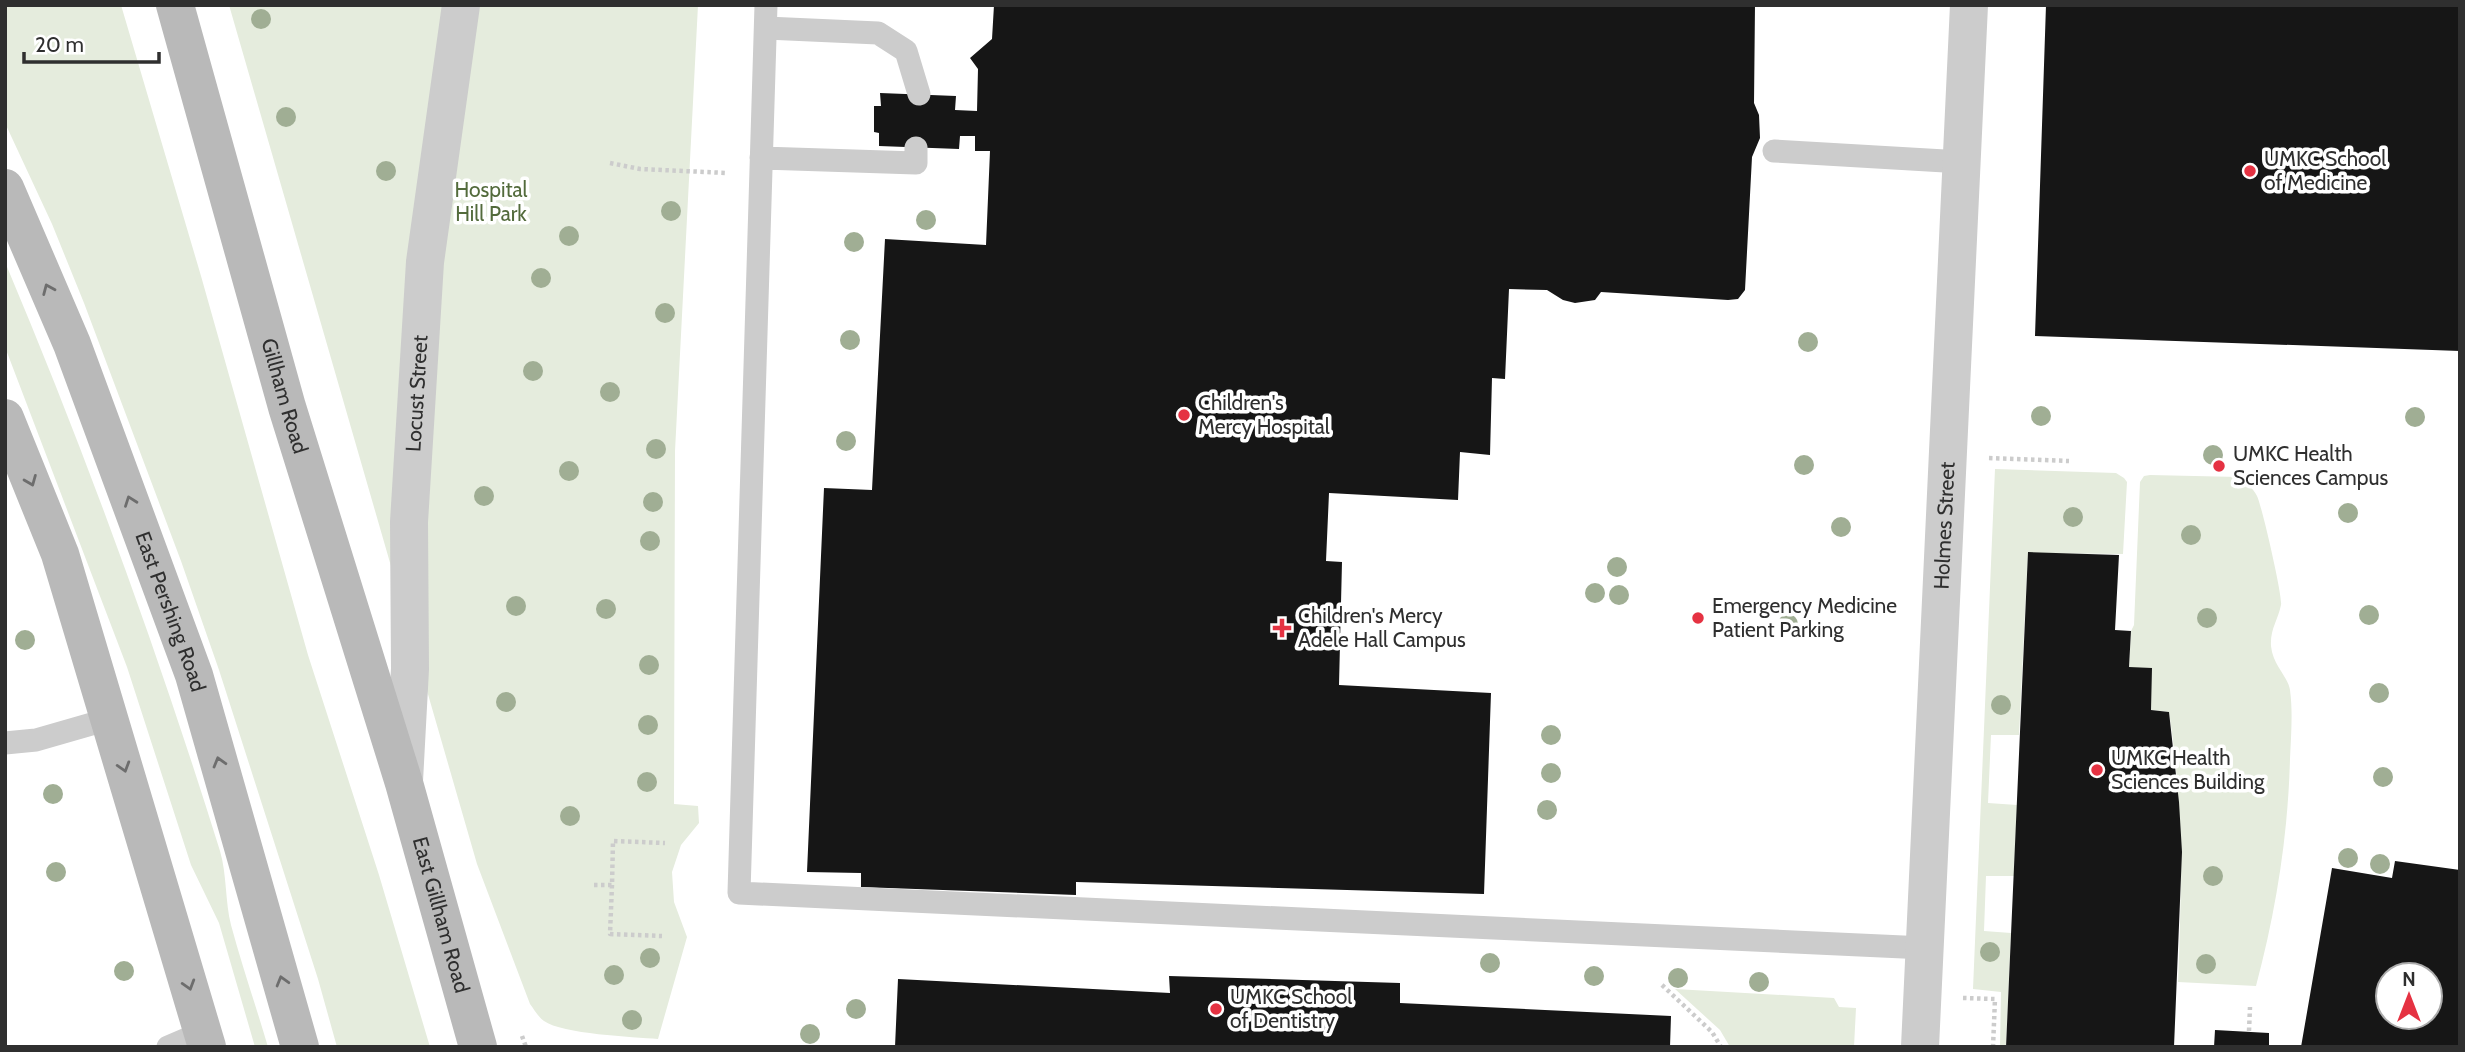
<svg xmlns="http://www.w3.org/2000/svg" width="2465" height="1052" font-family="Cabin,sans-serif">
  <rect width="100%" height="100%" fill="#fff"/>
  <path fill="#e5ecdd" d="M5,5H121L201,276L308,655L379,875L430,1047H337L318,979L219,670L181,561L84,303L52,224L5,123Z
    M229,5H698L675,451L674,804L698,806L699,823L681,845L672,872L674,902L687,937L658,1039C633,1037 562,1034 544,1021C538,1017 534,1009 530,1004L477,864Z
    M5,262C86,454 158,652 220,851C227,875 225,901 231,925C242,966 256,1006 268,1047H255L219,923L191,865L127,667L5,347Z
    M1995,469L2116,473L2124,478L2127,482L2123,554L2028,553L2019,735H1991L1988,803L2017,805L2014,876H1986L1984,931L2011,933L2006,1047H2000L2001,992L1973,989Z
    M2150,475L2239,477C2245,482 2253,488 2257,496C2262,506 2283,598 2281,605C2278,620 2270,629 2271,646C2273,666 2288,676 2290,690C2293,712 2291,736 2290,759C2288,836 2276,911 2256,986L2178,982C2182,891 2183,802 2169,712L2151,710L2129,667L2131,631L2134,625L2140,482L2144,476Z
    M1675,989L1834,998L1839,1007L1856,1008L1854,1047H1730L1720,1030Z"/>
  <path fill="#161616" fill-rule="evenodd" d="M994,5H1755L1754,103L1759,115L1760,138L1752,157L1745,290L1738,299L1728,300L1601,292L1595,300L1575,303L1563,300L1547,290L1509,289L1505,379L1492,378L1490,455L1460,452L1458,500L1329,493L1326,561L1342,562L1339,685L1491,693L1484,894L1076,882V895L861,887V873L807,872L824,488L872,490L885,239L986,245L990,151H975V136H960L959,149L879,146V133L874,132V106H881L880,93L956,96L955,110L977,111L978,69L970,58L992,39Z
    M2046,5H2460V351L2035,336Z
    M2028,552L2119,555L2115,630L2131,631L2129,667L2152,668L2151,710L2169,712L2179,802L2182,852L2174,1047H2006Z
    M2395,861L2460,870V1047H2301L2332,868L2392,878ZM2388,975H2430V1017H2388Z
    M1169,976L1400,983V1003L1671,1016L1670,1047H895L898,979L1170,993Z
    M2215,1030L2269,1033V1047H2214Z"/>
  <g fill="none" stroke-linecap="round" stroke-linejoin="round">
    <path stroke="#ccc" stroke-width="4.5" stroke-dasharray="3.5 3.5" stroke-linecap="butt" d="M610,163L640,169L727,173
      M1989,458L2069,461
      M594,885H612L613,841L665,843
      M612,885L610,934L662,936
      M1662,985L1712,1032L1721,1047
      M1963,998L1995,999L1993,1047
      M2249,1031L2250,1007
      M522,1036L526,1047"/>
    <path stroke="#ccc" stroke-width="23" d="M766,5L739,893L1925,948
      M766,28L878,33L906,51L919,94
      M1774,151L1962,162
      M761,158L916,163V148
      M5,743L36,740L109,719
      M168,1047L203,1032"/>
    <path stroke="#ccc" stroke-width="38" id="s1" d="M404,781L410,669L409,522L425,262L461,5"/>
    <path stroke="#ccc" stroke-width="38" id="s2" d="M1920,1047L1969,5"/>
    <g stroke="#b9b9b9" stroke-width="38">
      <path id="s3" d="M175,5L287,407L404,783L478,1047"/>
      <path id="s4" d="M5,188L72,344L194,675L300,1047"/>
      <path d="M5,418L60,554L207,1047"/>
    </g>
  </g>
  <g fill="#a0ae94">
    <circle cx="261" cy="19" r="10"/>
    <circle cx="286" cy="117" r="10"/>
    <circle cx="386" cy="171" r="10"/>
    <circle cx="671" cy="211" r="10"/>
    <circle cx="926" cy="220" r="10"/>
    <circle cx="569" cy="236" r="10"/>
    <circle cx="854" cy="242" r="10"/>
    <circle cx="541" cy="278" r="10"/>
    <circle cx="665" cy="313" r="10"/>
    <circle cx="850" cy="340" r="10"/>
    <circle cx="1808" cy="342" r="10"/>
    <circle cx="533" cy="371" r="10"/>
    <circle cx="610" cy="392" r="10"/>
    <circle cx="2041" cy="416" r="10"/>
    <circle cx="2415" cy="417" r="10"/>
    <circle cx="846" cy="441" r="10"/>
    <circle cx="656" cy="449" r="10"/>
    <circle cx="2213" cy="455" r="10"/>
    <circle cx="1804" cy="465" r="10"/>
    <circle cx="569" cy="471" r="10"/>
    <circle cx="484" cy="496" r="10"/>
    <circle cx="653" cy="502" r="10"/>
    <circle cx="2348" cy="513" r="10"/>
    <circle cx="2073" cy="517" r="10"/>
    <circle cx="1841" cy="527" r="10"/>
    <circle cx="2191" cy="535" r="10"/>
    <circle cx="650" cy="541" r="10"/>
    <circle cx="1617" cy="567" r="10"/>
    <circle cx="1595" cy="593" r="10"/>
    <circle cx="1619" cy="595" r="10"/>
    <circle cx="516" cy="606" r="10"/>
    <circle cx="606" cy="609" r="10"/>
    <circle cx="2369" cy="615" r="10"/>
    <circle cx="2207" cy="618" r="10"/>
    <circle cx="1788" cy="624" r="10"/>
    <circle cx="25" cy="640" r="10"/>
    <circle cx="649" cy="665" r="10"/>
    <circle cx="2379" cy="693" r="10"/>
    <circle cx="506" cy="702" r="10"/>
    <circle cx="2001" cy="705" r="10"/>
    <circle cx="648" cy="725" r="10"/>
    <circle cx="1551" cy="735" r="10"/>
    <circle cx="1551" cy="773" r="10"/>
    <circle cx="2383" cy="777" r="10"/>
    <circle cx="647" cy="782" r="10"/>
    <circle cx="53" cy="794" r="10"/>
    <circle cx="1547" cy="810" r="10"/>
    <circle cx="570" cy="816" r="10"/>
    <circle cx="2348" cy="858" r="10"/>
    <circle cx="2380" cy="864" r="10"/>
    <circle cx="56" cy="872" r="10"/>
    <circle cx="2213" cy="876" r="10"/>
    <circle cx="1990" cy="952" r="10"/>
    <circle cx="650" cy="958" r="10"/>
    <circle cx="1490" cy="963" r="10"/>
    <circle cx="2206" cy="964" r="10"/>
    <circle cx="124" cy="971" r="10"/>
    <circle cx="614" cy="975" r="10"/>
    <circle cx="1594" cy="976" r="10"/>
    <circle cx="1678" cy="978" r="10"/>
    <circle cx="1759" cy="982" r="10"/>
    <circle cx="856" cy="1009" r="10"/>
    <circle cx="632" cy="1020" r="10"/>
    <circle cx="810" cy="1034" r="10"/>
  </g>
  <defs><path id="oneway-chevron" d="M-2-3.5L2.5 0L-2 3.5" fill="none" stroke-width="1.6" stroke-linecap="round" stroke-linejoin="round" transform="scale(1.75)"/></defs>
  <g stroke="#6d6d6d">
    <use href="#oneway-chevron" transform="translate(48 289) rotate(-113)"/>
    <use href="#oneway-chevron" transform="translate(31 481) rotate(68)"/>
    <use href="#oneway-chevron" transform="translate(130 501) rotate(-110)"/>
    <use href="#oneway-chevron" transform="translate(219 762) rotate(-106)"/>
    <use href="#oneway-chevron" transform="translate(124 767) rotate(73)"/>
    <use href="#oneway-chevron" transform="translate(282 981) rotate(-106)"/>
    <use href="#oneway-chevron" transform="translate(189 985) rotate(73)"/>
  </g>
  <g fill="#e53242" stroke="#fff" stroke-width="2.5">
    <circle cx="2250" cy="171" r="7"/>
    <circle cx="1184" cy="415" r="7"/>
    <circle cx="2219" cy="466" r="7"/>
    <circle cx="1698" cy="618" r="7"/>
    <path d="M1278.5 617.5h7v7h7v7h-7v7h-7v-7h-7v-7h7z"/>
    <circle cx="2097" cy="770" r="7"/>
    <circle cx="1216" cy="1009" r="7"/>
  </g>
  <g text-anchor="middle" stroke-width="7" stroke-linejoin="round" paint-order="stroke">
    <g font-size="21" fill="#2f2f2f" stroke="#fff" text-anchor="start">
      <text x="2264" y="166">UMKC School<tspan x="2264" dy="24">of Medicine</tspan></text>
      <text x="1198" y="410">Children's<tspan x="1198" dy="24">Mercy Hospital</tspan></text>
      <text x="2233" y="461">UMKC Health<tspan x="2233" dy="24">Sciences Campus</tspan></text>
      <text x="1712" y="613">Emergency Medicine<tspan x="1712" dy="24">Patient Parking</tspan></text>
      <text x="1298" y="623">Children's Mercy<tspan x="1298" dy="24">Adele Hall Campus</tspan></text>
      <text x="2111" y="765">UMKC Health<tspan x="2111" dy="24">Sciences Building</tspan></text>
      <text x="1230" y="1004">UMKC School<tspan x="1230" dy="24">of Dentistry</tspan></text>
    </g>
    <g font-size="21" fill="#536b3c" stroke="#fff">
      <text x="491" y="197">Hospital<tspan x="491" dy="24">Hill Park</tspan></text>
    </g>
    <g font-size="21" fill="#2f2f2f" stroke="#fff">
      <text dy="7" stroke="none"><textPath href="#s1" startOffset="388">Locust Street</textPath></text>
      <text dy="7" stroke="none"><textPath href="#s3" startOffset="406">Gillham Road</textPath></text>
      <text dy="7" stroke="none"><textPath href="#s2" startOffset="522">Holmes Street</textPath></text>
      <text dy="7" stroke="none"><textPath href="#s4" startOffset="455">East Pershing Road</textPath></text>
      <text dy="7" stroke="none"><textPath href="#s3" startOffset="948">East Gillham Road</textPath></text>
    </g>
  </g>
  <rect width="2465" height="1052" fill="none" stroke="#2f2f2f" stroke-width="14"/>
  <g transform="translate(2409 996)"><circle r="33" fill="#ffffff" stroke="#acacac" stroke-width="2"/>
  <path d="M0-5L12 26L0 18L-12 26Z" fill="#e53242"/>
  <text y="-10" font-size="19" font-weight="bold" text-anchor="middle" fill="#2f2f2f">N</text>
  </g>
  <path d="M24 52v10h135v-10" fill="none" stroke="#2f2f2f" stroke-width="3.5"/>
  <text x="35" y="52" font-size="21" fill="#2f2f2f" stroke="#ffffff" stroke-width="5" paint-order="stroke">20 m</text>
</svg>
